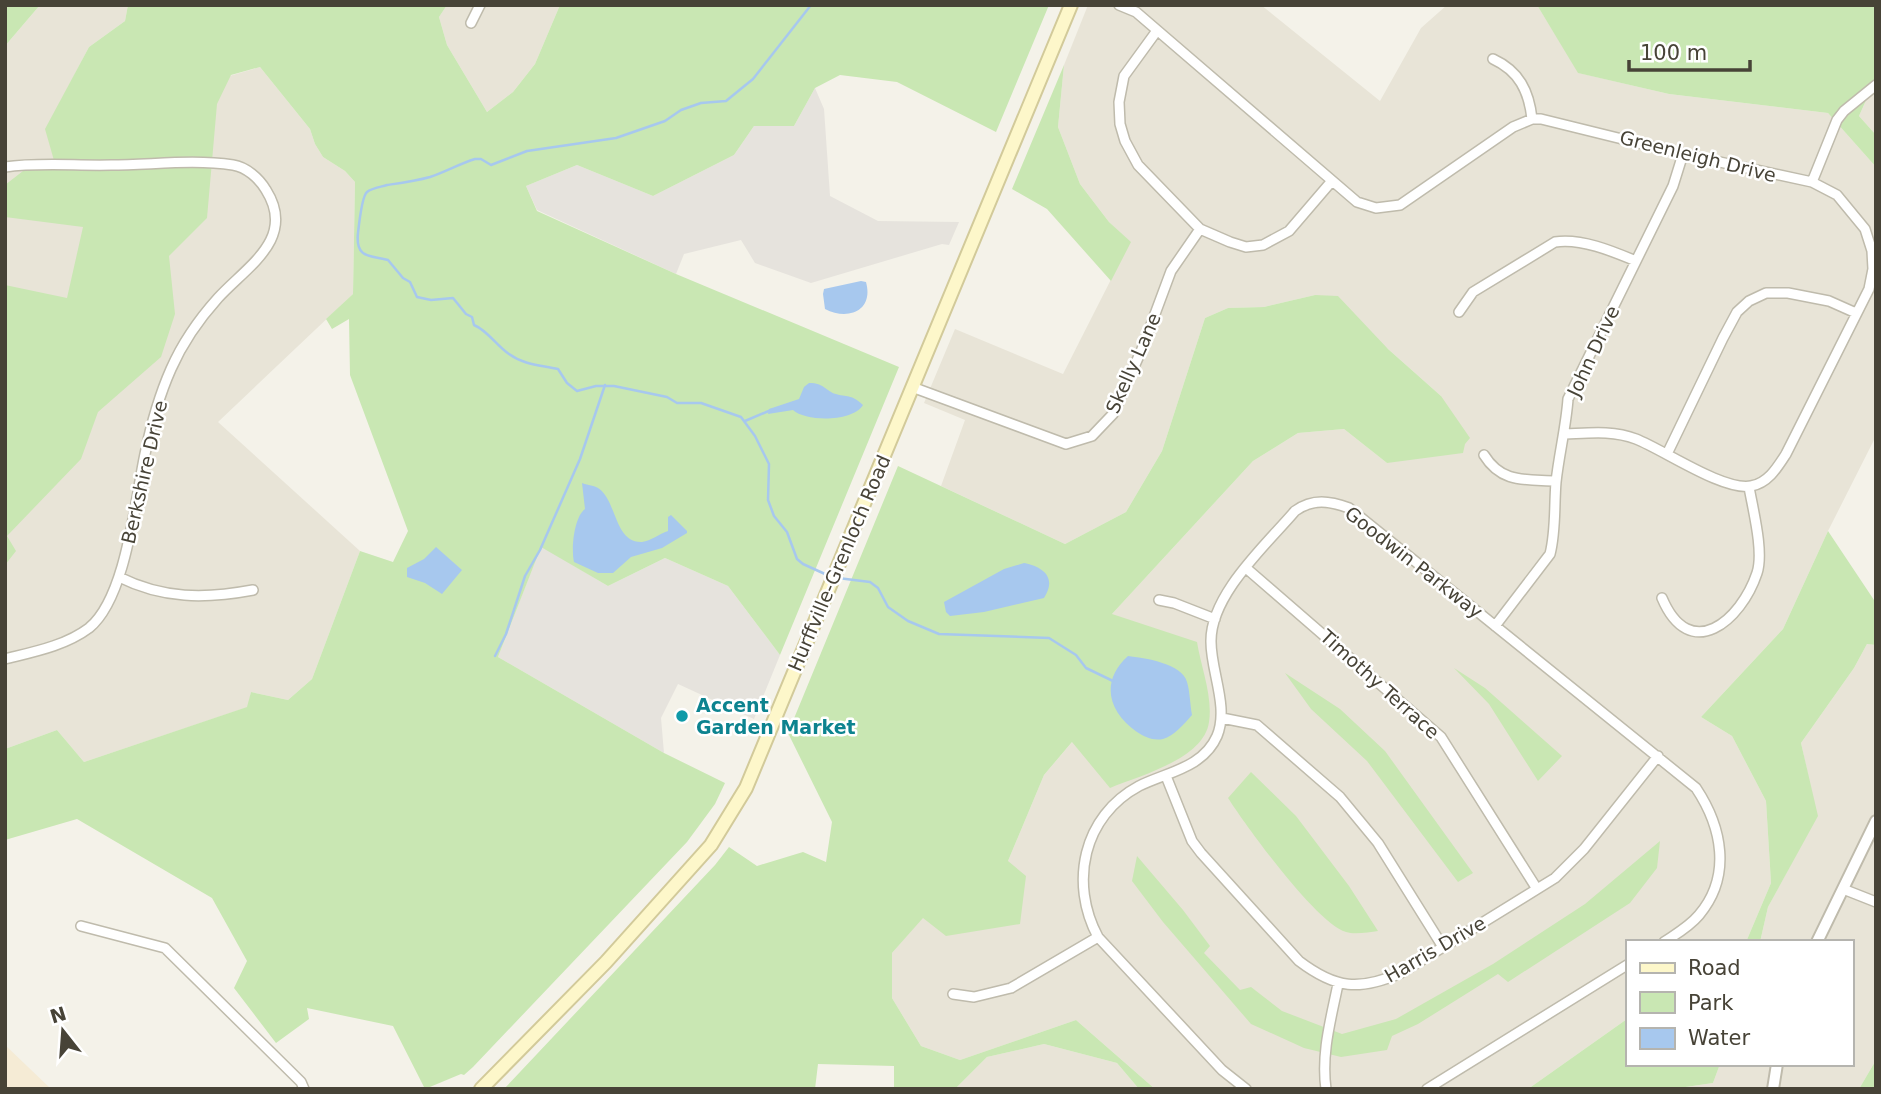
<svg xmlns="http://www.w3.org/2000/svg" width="1881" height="1094" font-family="'DejaVu Sans',sans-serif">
  <rect width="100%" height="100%" fill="#f4f2e9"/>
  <path fill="#e8e4d7" d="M40,5H128L125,21L89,47L46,129L260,67L310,129L315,144L323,157L345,171L355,182L353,294L218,422L360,551L312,679L288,700L251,692L248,707L84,762L57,730L5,749V46Z
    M447,5H560L535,64L513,92L487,112L447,45L439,17Z
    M1088,5H1261L1380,101L1421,28L1447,5H1537L1579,73L1669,94L1828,113L1876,167V436L1828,531L1783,629L1701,717L1732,736L1766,801L1771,883L1746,942H1627V1019L1528,1089H1155L1076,1020L960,1060L921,1046L892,998V953L923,917L1008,861L1044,775L1073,741L1111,615L1253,461L1298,433L1344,429L1387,463L1441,396L1388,349L1315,295L1264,307L1228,308L1205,318L1162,451L1126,512L1065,544L941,486L965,420L924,403L955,329L1063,374L1130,242L1109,222L1080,184L1058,127L1064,65Z
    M1876,78V135L1859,116Z
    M1867,644L1876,645V1060L1859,1089H1672L1713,1083L1720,1064H1851V942H1760L1768,907L1817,816L1801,743L1854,668Z
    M1044,1044L1117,1063L1139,1089H955L987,1057Z"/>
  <path fill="#f5ebd5" d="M5,1045L51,1089H5Z"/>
  <path fill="#e6e3dd" d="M815,88L824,109L830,196L878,221L959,222L949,245L942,244L811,283L755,263L741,240L684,254L676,274L537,210L526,186L577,165L653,196L734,155L754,126H794Z
    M541,546L608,586L665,558L728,586L780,655L754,719L678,684L661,718L664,753L498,657Z"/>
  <path fill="#c9e7b3" d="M5,5H40L5,46Z
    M128,5H447L439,17L447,45L487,112L513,92L535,64L560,5H1049L996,132L897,82L840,75L815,88L794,126H754L734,155L653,196L577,165L526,186L537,211L676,274L899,367L780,655L728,586L665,558L608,586L541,547L498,657L664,753L725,783L715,804L687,842L473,1067L464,1075L461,1074L425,1089L393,1026L307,1008L309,1019L276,1043L234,988L247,961L212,898L77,819L5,840V749L57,730L84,762L247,707L251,692L288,700L312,679L360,551L393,562L408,531L350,375L349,319L332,329L326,319L353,294L355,182L345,171L323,157L315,144L310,129L260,67L231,75L217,104L207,218L169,256L175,314L161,357L98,412L81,459L7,536L16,551L5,565V285L67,298L83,227L5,217V185L32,164H55L45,129L89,47L125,21Z
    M1537,5H1876V78L1859,116L1876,135V167L1828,113L1669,94L1578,73Z
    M1064,65L1058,127L1080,184L1109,222L1131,242L1111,281L1047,209L1012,189Z
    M1315,295L1338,296L1388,349L1441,396L1470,438L1465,444L1463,453L1387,463L1344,429L1298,433L1253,461L1112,614L1197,642C1201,667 1213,697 1209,722C1204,759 1141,775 1110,788L1072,742L1044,775L1008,861L1026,876L1020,924L946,936L923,918L892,953V998L921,1046L960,1060L1076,1020L1155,1089H1139L1117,1063L1044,1044L987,1057L955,1089H894V1066L818,1064L815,1089H504L715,865L729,847L757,866L803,852L826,862L832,822L788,733L898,466L1065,544L1126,512L1162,451L1205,318L1228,308L1264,307Z
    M1828,531L1876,603V645L1867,644L1854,668L1801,743L1818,816L1768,907L1760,942H1746L1771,883L1766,801L1732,736L1701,717L1783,629Z
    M1454,668L1485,688L1562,756L1538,781L1489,704Z
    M1285,673L1340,709L1385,751L1473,873L1458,882L1367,761L1311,709Z
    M1251,772L1296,816L1349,886L1378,931C1369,932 1355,935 1346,932C1317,924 1246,826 1228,798Z
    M1660,841L1657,868L1630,903L1508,982L1498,974L1418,1024L1392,1036L1387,1050L1341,1057L1304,1048L1251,1024L1163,922L1132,881L1137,856L1183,910L1210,946L1204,953L1240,990L1251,987L1282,1011L1342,1034L1396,1019L1493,964L1585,904Z
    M1627,1019V1064H1720L1713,1083L1672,1089H1528Z
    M1876,1060V1089H1859Z"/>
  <path fill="#a7c8ee" d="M861,281L866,282C874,311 848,321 825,309L823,294L824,289Z
    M809,383C825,383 825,391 836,394C850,398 851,394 863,405C853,422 806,422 793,410L768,414L769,409L799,399L804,387Z
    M582,483C587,485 593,485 598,488C617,500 614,543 642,542C651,541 659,534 668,531V517L671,515L687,531V533L662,548L631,557L613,573H598L574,562C571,549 574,517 585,509Z
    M436,547L462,570L442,594L425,583L407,577V568L424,559Z
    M1024,563C1044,567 1057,578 1044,598L984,612L950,616L946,612L944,602L1004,569Z
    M1128,656C1144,658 1182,663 1187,682C1190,692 1190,704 1192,715C1184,724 1174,736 1163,739C1153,741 1145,737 1137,732C1108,712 1100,681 1128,656Z"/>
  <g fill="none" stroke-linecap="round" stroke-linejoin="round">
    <path stroke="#a7c8ee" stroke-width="2.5" d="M811,5L753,79L726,101L701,103L681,110L665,121L616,138L527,151L491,165L481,159H475C459,164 445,172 430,177C416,181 401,183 387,185C381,187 372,188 367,192C362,196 359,224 358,233C355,260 372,255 388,260L403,278L410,282L417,297L431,300L453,298L466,314L472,317L474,325C488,331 496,345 509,354C524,365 541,365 558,369L567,383L577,391L596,386H614L667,397L677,403H701L741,417L755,436L769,464L768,500L774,516L787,532L797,559L803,564L825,574
      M745,421L771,410
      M838,578L870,582L878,588L888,607L908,621L939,634L1049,638L1076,655L1086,668L1113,681
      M495,656L506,634L525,576L540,550L580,459L605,385"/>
    <defs>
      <path id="minor" d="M1119,5L1136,12L1357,202L1376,208L1400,205L1513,127L1532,119H1541L1683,154L1812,182L1837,195L1865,229L1872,251L1873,269L1869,289L1786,454C1777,468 1768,483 1751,486C1723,491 1664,450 1636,439C1613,430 1589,433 1566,434
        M471,23L480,5
        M1156,32L1124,76L1119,102L1120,124L1125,141L1138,165L1200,229L1230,242L1246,247L1263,245L1289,231L1331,182
        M1493,59C1519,71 1529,91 1532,119
        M5,167C39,162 77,166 111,165C151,165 193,159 233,165C246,167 259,178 266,190C297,239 246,267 218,298C200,318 182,344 171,369C159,396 151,425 145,454C135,501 126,598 89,628C65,646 33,652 5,659
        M1812,182L1837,120L1844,111L1876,85
        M1459,312L1473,292L1555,242C1581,238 1612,251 1636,261
        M912,387L1066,444L1092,436L1113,414L1142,349L1171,271L1200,229
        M1667,454L1723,338L1737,312L1749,301L1766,293H1788L1829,301L1856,313
        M1484,455C1502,484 1526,479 1556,481
        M1246,568L1441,737L1537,889
        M119,577C163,599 205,599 253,590
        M1662,598C1690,664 1741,621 1757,573C1764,552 1753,510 1749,487
        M1159,600L1174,603L1215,619
        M1495,626L1550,554C1556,531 1554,506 1556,482C1559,454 1566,427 1568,399L1673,186L1683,154
        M1222,718L1257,725L1340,797L1378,843L1443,947
        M1166,776L1192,841L1201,853L1299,961C1336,989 1359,991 1401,973L1555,878L1584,849L1658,756
        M1843,889L1876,902
        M81,926L165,948L301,1082L304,1089
        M953,994L974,997L1011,988L1098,937
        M1246,1089L1222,1070L1098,937C1069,883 1083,816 1139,786C1167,772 1203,768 1217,736C1229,707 1211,672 1211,642C1210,595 1266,545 1295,511C1313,498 1330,501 1349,508L1696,788C1722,827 1732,876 1699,915C1689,927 1676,934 1664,942
        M1326,1089C1321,1053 1331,1019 1338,984
        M1427,1089L1627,965"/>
      <path id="tertiary" d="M1817,942L1876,821
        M1773,1089L1777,1064"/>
      <path id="secondary" d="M481,1089L606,962L711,845L746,788L1071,5"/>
    </defs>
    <use href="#minor" stroke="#bfbbac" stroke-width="12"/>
    <use href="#tertiary" stroke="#bfbbac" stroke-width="14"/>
    <use href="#secondary" stroke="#d2ca9a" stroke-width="16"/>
    <use href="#minor" stroke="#fff" stroke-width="9"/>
    <use href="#tertiary" stroke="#fff" stroke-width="10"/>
    <use href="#secondary" stroke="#fdf7ca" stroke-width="12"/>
  </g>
  <circle fill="#0f9aa8" stroke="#fff" stroke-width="2.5" cx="682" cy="716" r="7"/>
  <g text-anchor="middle" stroke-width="5" stroke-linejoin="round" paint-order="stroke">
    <g font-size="19" fill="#474337" stroke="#fff">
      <text transform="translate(1698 156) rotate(14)" y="7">Greenleigh Drive</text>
      <text transform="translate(1593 351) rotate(-65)" y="7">John Drive</text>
      <text transform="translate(1133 363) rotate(-66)" y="7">Skelly Lane</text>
      <text transform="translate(144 472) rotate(-77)" y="7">Berkshire Drive</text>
      <text transform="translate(1414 562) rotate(38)" y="7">Goodwin Parkway</text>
      <text transform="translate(839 563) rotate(-67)" y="7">Hurffville-Grenloch Road</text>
      <text transform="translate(1380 684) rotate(42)" y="7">Timothy Terrace</text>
      <text transform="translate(1435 949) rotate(-30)" y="7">Harris Drive</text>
    </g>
    <g font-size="19" font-weight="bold" fill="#0d838f" stroke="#fff" text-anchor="start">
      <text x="696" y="712">Accent<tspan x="696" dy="22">Garden Market</tspan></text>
    </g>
  </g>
  <rect width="1881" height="1094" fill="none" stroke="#474337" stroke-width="14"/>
  <rect x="1626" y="940" width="228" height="126" fill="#ffffff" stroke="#b5b4af" stroke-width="2"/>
  <rect x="1640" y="963" width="35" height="10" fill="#fdf7ca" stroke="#b5b4af" stroke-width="2"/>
  <text x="1688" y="975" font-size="21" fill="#474337">Road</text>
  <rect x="1640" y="992" width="35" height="21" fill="#c9e7b3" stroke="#b5b4af" stroke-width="2"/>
  <text x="1688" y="1010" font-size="21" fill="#474337">Park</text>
  <rect x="1640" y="1028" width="35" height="21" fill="#a7c8ee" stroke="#b5b4af" stroke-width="2"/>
  <text x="1688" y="1045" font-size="21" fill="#474337">Water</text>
  <g transform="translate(63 1031) rotate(343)" stroke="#ffffff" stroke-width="5" paint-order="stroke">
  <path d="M0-5L12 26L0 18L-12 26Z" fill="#474337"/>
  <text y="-10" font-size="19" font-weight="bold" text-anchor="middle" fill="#474337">N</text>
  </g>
  <path d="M1629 60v10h121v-10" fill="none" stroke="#474337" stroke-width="3.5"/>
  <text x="1640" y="60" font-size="21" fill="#474337" stroke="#ffffff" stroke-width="5" paint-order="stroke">100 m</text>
</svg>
